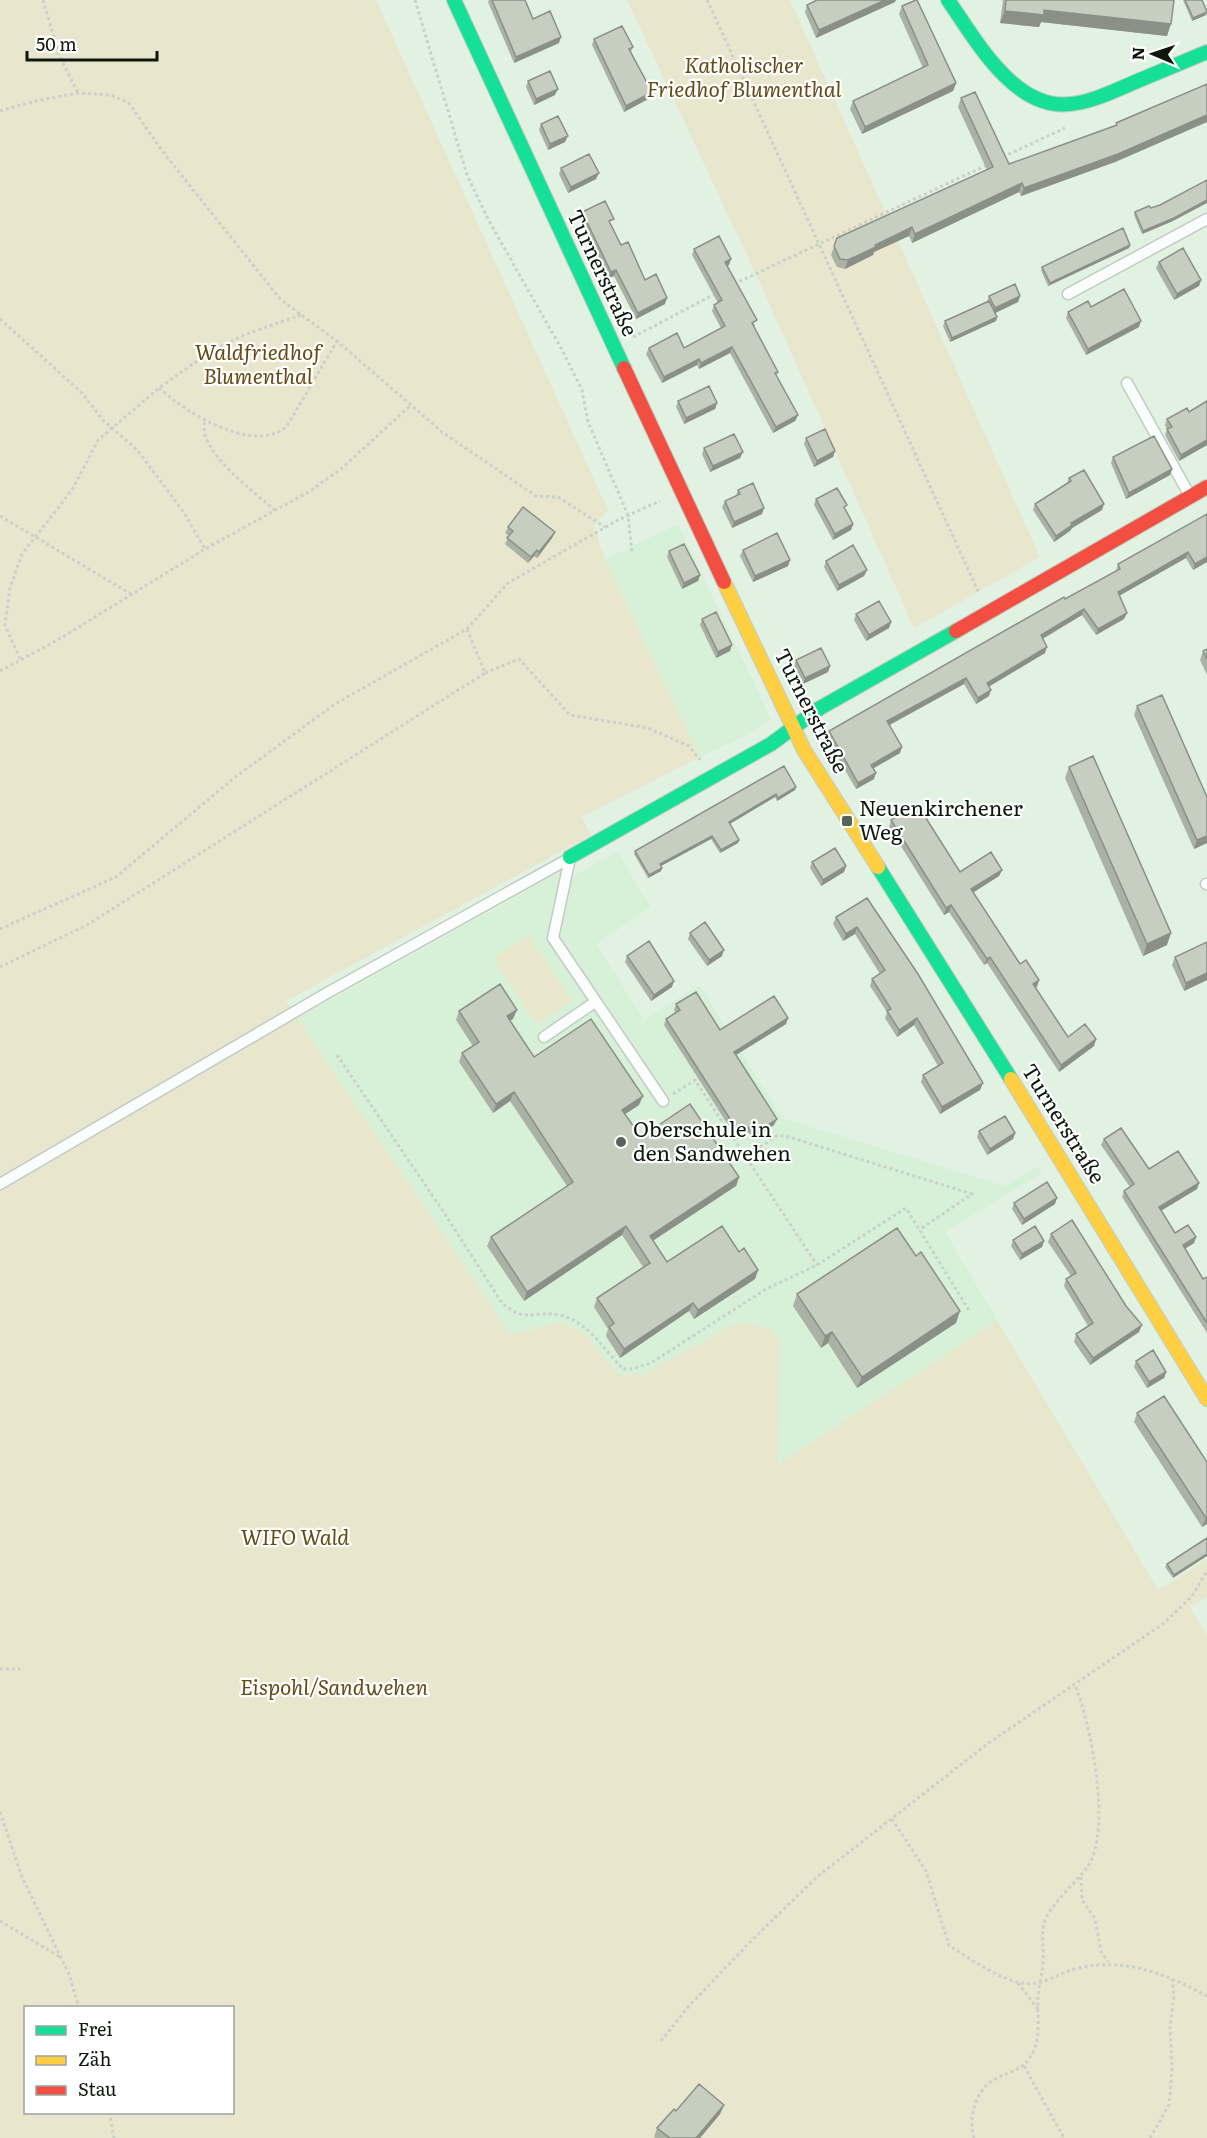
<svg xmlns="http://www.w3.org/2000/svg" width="1207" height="2138" font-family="Literata,serif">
  <rect width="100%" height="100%" fill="#e1f1e2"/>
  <path fill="#d7f1d8" d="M678,524L771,719L745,736L700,757L605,559Z
    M617,852L651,907L596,944L644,1020L700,985L782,1118L1005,1186L1038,1166L1042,1173L945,1232L997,1320L777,1466L780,1344L629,1376L618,1375L583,1332L538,1327L510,1335L298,1018L562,871L575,875Z"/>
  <path fill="#e9e6ce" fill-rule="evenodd" d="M0,0H376L608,510L594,526L605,559L700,757L581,817L591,835L286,1001L510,1334L560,1323L583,1332L619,1375L644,1374L738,1322L772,1329L780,1344L778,1465L997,1320L1158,1590L1207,1559V1597L1190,1607L1207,1635V2138H0ZM26,2008H232V2112H26Z
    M627,0H790L1040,557L914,628L760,283Z
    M528,935L572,1001L536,1024L493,959Z"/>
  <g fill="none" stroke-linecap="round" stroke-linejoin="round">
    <defs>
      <path id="lane" d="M1068,294L1207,219
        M1127,383L1190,496
        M570,858L553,938L663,1101
        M1206,884H1207
        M544,1037L595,1002
        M0,1184L327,993L570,858"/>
      <path id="fast" d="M454,0L624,368
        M948,0C966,26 983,55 1006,77C1051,121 1085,104 1135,82C1159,72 1183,62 1207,52
        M570,857L771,744L820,708L956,631
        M878,867L1011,1079"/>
      <path id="slow" d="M724,582L804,750L878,867
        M1011,1079L1207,1399"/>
      <path id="jam" d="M624,368L724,582
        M956,631L1207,487"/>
    </defs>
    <use href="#lane" stroke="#c0cdc1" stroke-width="13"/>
    <use href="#fast" stroke="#c0cdc1" stroke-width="16"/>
    <use href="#slow" stroke="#c0cdc1" stroke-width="16"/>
    <use href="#jam" stroke="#c0cdc1" stroke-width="16"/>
    <path stroke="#cbd0cb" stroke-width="3" stroke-dasharray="3 3" stroke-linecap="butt" d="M43,0L59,55L78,93
      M415,0L467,175L489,221L561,348L582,390L588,422L628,515L632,553
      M707,0L979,593
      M0,111L35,101L78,93L110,95L128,102L163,152L281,300L337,341L442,432L536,496L558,497L605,527
      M1003,157L1065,128
      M734,284L989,164
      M0,319L82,393L103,420L138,451L183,511L205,549
      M633,337L715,294
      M159,388C185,412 255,456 287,426L337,341
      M205,422C196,449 255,493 275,510
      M0,516L131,594
      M20,659L5,625L10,588L22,554L72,490L98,440L159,388L211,351L244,335L301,315
      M0,671L61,638L205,549L310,491L341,469L411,405
      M485,673L519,659L570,715L648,728L689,746L700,760
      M0,929L116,877L234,778L335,704L467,629L508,583L618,520L660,501
      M0,967L87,925L485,673L467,629
      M337,1055L443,1211L502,1303C526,1324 533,1310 559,1315C587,1320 604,1350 623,1369H632L651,1363L766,1289L817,1265L906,1208L970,1312
      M673,1094L695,1080L817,1265
      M745,1157L778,1135L789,1137L972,1194L919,1230
      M0,1669H20
      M0,1812L22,1877L69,1974L79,2008
      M892,1819L926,1871L949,1946C972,1959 997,1979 1023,1983C1042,1987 1058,1973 1075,1969C1123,1956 1166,1974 1207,1996
      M1081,1877L1082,1900L1095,1919L1101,1951L1108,1962
      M0,1921L60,1957
      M1018,1983L1038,2009
      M661,2041L689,2006L753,1939L818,1876L986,1745L1164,1623L1192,1596L1207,1571
      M1024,2066L1064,2138
      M109,2112L114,2138
      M974,2138C968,2121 975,2091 992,2081C1008,2071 1026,2071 1034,2050C1041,2033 1037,2014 1038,1996C1039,1984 1043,1972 1043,1960C1044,1947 1041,1937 1044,1924C1048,1906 1077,1882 1088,1866C1112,1830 1091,1724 1075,1685
      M1150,2138L1169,2105L1172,2071L1170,2027L1174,1995L1172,1979"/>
    <use href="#lane" stroke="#fafdfb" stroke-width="10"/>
    <use href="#fast" stroke="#16e098" stroke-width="14"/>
    <use href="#slow" stroke="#ffcf43" stroke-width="14"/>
    <use href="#jam" stroke="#f24e42" stroke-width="14"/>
  </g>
  <path fill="#aab1a5" d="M489,0H525L533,19L559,43L514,63L488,2Z
    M1003,0H1174L1167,36L1041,22L1039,27L1000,23Z
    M1183,0H1202L1206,15L1192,21Z
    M895,2L816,38L805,12L807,5Z
    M902,6L956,83L953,91L862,134L850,109L853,101L923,68L899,14Z
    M594,39L633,47L631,52L652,92L650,98L624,112L592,45Z
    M528,81L555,95L534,105L526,87Z
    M1207,84V122L1115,162L1021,196L1019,192L912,243L909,236L874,252L873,255L845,269L837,267L831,255L837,238L987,170L958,107L961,98L1009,164L1116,126V123Z
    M541,124L565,142L548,150L539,130Z
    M561,168L596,179L568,193L559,174Z
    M1151,208L1173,221L1142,234L1134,215L1135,212Z
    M582,212L612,225H611L621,245L645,280L665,304L636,319L614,276L609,278L580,218Z
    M1130,245L1129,248L1048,286L1041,270L1042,267Z
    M694,249L729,265L727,266L755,326L754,327L778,372L776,376L798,415L795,421L773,433L730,353L699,369L697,365L662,383L646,354L649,348H684L721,328L712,311L714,305L718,303L692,255Z
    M1159,262L1201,280L1199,286L1174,300L1156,268Z
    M989,296H1020L1018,302L995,313L997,317L996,321L950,342L943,326L945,321L987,302Z
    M1091,307L1139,327L1086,355L1066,318L1068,312Z
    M678,401L717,403L715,409L684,424L676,407Z
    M1207,401V445L1179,461L1165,435L1167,429L1165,425L1167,419L1189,412Z
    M806,438L835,451L833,457L814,467L804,444Z
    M704,448L740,458L710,472L702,454Z
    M1113,457L1172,469L1170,475L1126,499L1111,463Z
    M1069,478L1102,510L1072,528L1070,531L1054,542L1033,510L1035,504L1067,483Z
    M738,490L762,514L732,528L722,507L725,501L736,496Z
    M816,499L845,509L853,524L851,530L833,540L814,505Z
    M1207,514V562L1193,570L1186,558L1119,596L1124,619L1096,635L1082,615L1043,639L1045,653L989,686V696L976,704L964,684L890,725L900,753L873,768L874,779L856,789L826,737L829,731L1116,571L1118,564Z
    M508,527L555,532L552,538L537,558L534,556L528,563L505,544L509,536L505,533Z
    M743,550L790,560L788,566L753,582L740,556Z
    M669,551L700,575L698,581L682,589L667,557Z
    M826,561L867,570L864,576L837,591L824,567Z
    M856,614L891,622L889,628L866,641L854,620Z
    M702,619L730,651L716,658L700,625Z
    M1207,649V675L1200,660L1203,651Z
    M796,660L830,666L828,672L803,684L794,666Z
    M1137,706L1207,843L1194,849L1134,715Z
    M784,766L796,787L795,790L777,801L775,797L730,824L739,840L738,843L720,853L711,839L661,866L662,868L661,871L648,878L634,854L635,851Z
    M1069,767L1167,945L1143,956L1065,778Z
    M891,820L960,872L1002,870L999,876L973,892L1020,964L1039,980L1036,988L1068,1037L1096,1039L1094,1046L1059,1072L987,963L984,965L949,912L944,915L889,827Z
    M812,862L846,866L844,872L821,886L810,868Z
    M867,898L983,1083L980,1090L940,1114L921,1082L923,1075L938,1066L914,1025L897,1037L885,1018L887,1012L870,986L872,979L880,974L855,934L843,941L833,924L836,917Z
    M690,933L722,956L707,966L688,939Z
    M1207,942V980L1184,991L1172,965L1175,957Z
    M627,956L672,987L651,1001L625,962Z
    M676,1004L720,1030L788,1018L786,1024L736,1055L774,1125L753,1139L748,1132L737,1139L664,1025L666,1019L676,1013L674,1010Z
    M459,1011L513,1019L510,1021L534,1057L639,1105L625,1114L641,1137L739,1177L736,1186L653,1241L667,1262L739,1252L758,1270L755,1279L694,1319L689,1311L620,1358L606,1336L608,1329L594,1307L597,1298L643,1267L622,1235L524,1301L487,1246L491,1237L567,1186L510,1101L493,1113L459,1062L462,1053L473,1046L456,1020Z
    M979,1131L1015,1133L1013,1139L987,1155L977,1137Z
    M1104,1139L1149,1169L1199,1183L1197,1189L1161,1211L1175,1233L1196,1237L1194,1243L1185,1249L1203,1279L1207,1277V1333L1122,1197L1124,1191L1130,1187L1101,1145Z
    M1014,1203L1055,1204L1022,1225L1012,1209Z
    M1051,1234L1139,1332L1090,1365L1074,1342L1076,1334L1088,1326L1064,1286L1066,1279L1071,1276L1048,1242Z
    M1013,1240L1044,1241L1042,1247L1020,1260L1011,1246Z
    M797,1294L956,1323L857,1388L828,1343L821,1348L793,1306Z
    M1136,1361L1166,1372L1164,1378L1147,1388L1134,1367Z
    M1137,1413L1207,1462V1524L1202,1527L1134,1422Z
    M1207,1538L1173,1578L1165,1567L1167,1564Z
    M724,2105L720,2114L700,2138H656L654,2137L657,2128L676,2111Z"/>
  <path fill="#8b9086" d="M885,0H896L895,2L816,38L819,30Z
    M1044,10L1171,24L1167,36L1041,22L1039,27L1000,23L1005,11Z
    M1207,12L1206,15L1192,21L1193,18Z
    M561,37L559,43L514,63L516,57Z
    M956,83L953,91L862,134L865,127Z
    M558,89L555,95L534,105L536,99Z
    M652,92L650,98L624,112L626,106Z
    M1207,115V122L1115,162L1021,196L1024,188Z
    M568,136L565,142L548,150L550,144Z
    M599,173L596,179L568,193L571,187Z
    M1022,183L1019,192L912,243L915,234Z
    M1207,200V203L1173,221L1142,234L1143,231Z
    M912,227L909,236L874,252L873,255L845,269L848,260L875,245Z
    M1130,245L1129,248L1048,286L1050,283Z
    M731,259L729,265L723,268L725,262Z
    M616,270L614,276L609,278L611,272Z
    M1201,280L1199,286L1174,300L1177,294Z
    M1020,296L1018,302L993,314L995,308Z
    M667,298L665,304L636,319L638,313Z
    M997,317L996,321L950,342L952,338Z
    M1141,321L1139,327L1086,355L1088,349Z
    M732,347L730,353L699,369L701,363Z
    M699,359L697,365L662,383L664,377Z
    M717,403L715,409L684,424L686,418Z
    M798,415L795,421L773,433L776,427Z
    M1207,440V445L1179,461L1181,455Z
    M835,451L833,457L814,467L817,461Z
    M743,452L740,458L710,472L713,466Z
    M1172,469L1170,475L1126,499L1129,493Z
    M1104,504L1102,510L1072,528L1070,531L1054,542L1056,536L1071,523Z
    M764,508L762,514L732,528L734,522Z
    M853,524L851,530L833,540L835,534Z
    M555,532L552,538L537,558L539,552Z
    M537,550L534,556L528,563L531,557Z
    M1188,552L1186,558L1115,598L1118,592Z
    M1207,557V562L1193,570L1195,564Z
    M790,560L788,566L753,582L755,576Z
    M867,570L864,576L837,591L839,585Z
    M700,575L698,581L682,589L684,583Z
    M1084,609L1082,615L1038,641L1041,635Z
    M1127,613L1124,619L1096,635L1098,629Z
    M891,622L889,628L866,641L869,635Z
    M732,645L730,651L716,658L718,652Z
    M1047,647L1045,653L985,689L987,683Z
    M830,666L828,672L803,684L805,678Z
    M966,678L964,684L885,727L887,721Z
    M991,690L989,696L976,704L978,698Z
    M902,747L900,753L869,771L871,765Z
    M876,773L874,779L856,789L858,783Z
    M796,787L795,790L777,801L778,798Z
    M776,794L775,797L728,825L729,822Z
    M712,836L711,839L659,867L660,864Z
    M1207,836V843L1194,849L1197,840Z
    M739,840L738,843L720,853L721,850Z
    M846,866L844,872L821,886L823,880Z
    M662,868L661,871L648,878L649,875Z
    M1002,870L999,876L968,896L971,889Z
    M951,905L949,912L944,915L946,908Z
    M857,927L855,934L843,941L846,934Z
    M1171,933L1167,945L1143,956L1147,944Z
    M724,950L722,956L707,966L709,960Z
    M990,957L987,963L984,965L987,959Z
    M1207,973V980L1184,991L1186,983Z
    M1039,980L1037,987L1031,991L1033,984Z
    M674,981L672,987L651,1001L654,995Z
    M517,1010L513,1019L504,1025L507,1016Z
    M788,1018L786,1024L731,1058L734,1052Z
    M917,1018L914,1025L897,1037L899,1030Z
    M1096,1039L1094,1046L1059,1072L1061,1065Z
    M983,1083L980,1090L940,1114L942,1107Z
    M514,1092L510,1101L493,1113L496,1104Z
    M643,1096L639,1105L619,1118L622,1110Z
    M777,1119L774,1125L753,1139L756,1133Z
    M751,1126L748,1132L737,1139L739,1133Z
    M1015,1133L1013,1139L987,1155L990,1149Z
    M739,1177L736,1186L646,1245L650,1236Z
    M1199,1183L1197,1189L1157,1213L1159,1207Z
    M1057,1198L1055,1204L1022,1225L1024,1219Z
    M626,1226L622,1235L524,1301L527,1292Z
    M1196,1237L1194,1243L1181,1251L1183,1245Z
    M1044,1241L1042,1247L1020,1260L1022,1254Z
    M758,1270L755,1279L694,1319L698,1310Z
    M693,1303L689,1311L620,1358L624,1349Z
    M960,1311L956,1323L857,1388L862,1377Z
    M1142,1325L1139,1332L1090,1365L1093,1358Z
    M832,1332L828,1343L821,1348L825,1336Z
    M1166,1372L1164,1378L1147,1388L1149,1382Z
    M1206,1518H1207V1524L1202,1527Z
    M1207,1554V1556L1173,1578L1174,1575Z
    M724,2105L720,2114L700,2138H696Z"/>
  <path fill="#c6cec0" stroke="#8b9086" stroke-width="1.5" d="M492,0H525L533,19L550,11L561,37L516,57Z
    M817,0H885L819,30L807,5Z
    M916,0H917L956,83L865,127L853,101L928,65L902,6Z
    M1006,0H1174L1171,24L1044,10V15L1005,11Z
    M1185,0H1202L1207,12L1193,18Z
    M622,26L633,47L629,49L652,92L626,106L594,39Z
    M550,71L558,89L536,99L528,81Z
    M1207,84V115L1118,154L1024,188L1022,183L915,234L912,227L875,245L876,247L848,260L840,259L834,246L837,238L993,167L961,98L975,92L1009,164L1117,125L1116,123Z
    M558,116L568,136L550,144L541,124Z
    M589,154L599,173L571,187L561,168Z
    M1207,180V200L1174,218L1143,231L1135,212L1149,206L1151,208L1160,205Z
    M605,201L614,219L609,221L621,245L628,242L645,280L656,274L667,298L638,313L616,270L611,272L582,212Z
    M1123,228L1130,245L1050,283L1042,267Z
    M719,236L731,259L725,262L757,320L752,323L778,372L775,373L798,415L776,427L732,347L701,363L699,359L664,377L649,348L677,333L684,348L725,326L714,305L722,300L694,249Z
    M1183,248L1201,280L1177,294L1159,262Z
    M1015,284L1020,296L995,308L989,296Z
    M1124,289L1141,321L1088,349L1068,312L1088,301L1091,307Z
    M989,301L997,317L952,338L945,321Z
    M709,386L717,403L686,418L678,401Z
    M1207,401V440L1181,455L1167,429L1172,427L1167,419L1187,408L1189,412Z
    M825,429L835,451L817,461L806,438Z
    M734,434L743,452L713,466L704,448Z
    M1154,436L1172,469L1129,493L1113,457Z
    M1084,470L1104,504L1071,523L1072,525L1056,536L1035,504L1071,481L1069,478Z
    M753,483L764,508L734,522L725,501L740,494L738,490Z
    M837,488L847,505L844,507L853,524L835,534L816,499Z
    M523,507L555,532L539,552L537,550L531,557L507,538L513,531L508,527Z
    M1207,514V557L1195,564L1188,552L1118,592L1127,613L1098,629L1084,609L1041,635L1047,647L987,683L991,690L978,698L966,678L887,721L902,747L871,765L876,773L858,783L829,731L1064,597L1065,599L1120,569L1118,564Z
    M777,533L790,560L755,576L743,550Z
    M684,544L700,575L684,583L669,551Z
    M853,545L867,570L839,585L826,561Z
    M879,601L891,622L869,635L856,614Z
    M716,612L732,645L718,652L702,619Z
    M821,648L830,666L805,678L796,660Z
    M1207,649V659L1203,651Z
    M1162,695L1207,797V836L1197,840L1137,706Z
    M1093,756L1171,933L1147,944L1069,767Z
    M784,766L796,787L778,798L776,794L729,822L739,840L721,850L712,836L660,864L662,868L649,875L635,851Z
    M917,804L960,872L991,852L1002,870L971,889L1020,964L1026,960L1039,980L1033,984L1068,1037L1085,1024L1096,1039L1061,1065L990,957L987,959L951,905L946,908L891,820Z
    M835,848L846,866L823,880L812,862Z
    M867,898L918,974L983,1083L942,1107L923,1075L943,1063L917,1018L899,1030L887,1011L891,1009L872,979L885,970L857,927L846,934L836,917Z
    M705,922L724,950L709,960L690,933Z
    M649,941L674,981L654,995L627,956Z
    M1207,942V973L1186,983L1175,957Z
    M500,984L517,1010L507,1016L534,1057L591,1019L643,1096L622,1110L641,1137L690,1104L739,1177L650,1236L667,1262L722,1226L739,1252L744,1248L758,1270L698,1310L693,1303L624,1349L609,1327L614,1323L597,1298L650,1263L626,1226L527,1292L491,1237L573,1182L514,1092L496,1104L462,1053L479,1042L459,1011Z
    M696,992L720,1030L774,996L788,1018L734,1052L777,1119L756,1133L751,1126L739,1133L666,1019L680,1010L676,1004Z
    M1005,1116L1015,1133L990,1149L979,1131Z
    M1121,1128L1149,1169L1178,1151L1199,1183L1159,1207L1175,1233L1188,1225L1196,1237L1183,1245L1203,1279L1207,1277V1323L1124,1191L1134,1184L1104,1139Z
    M1047,1182L1057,1198L1024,1219L1014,1203Z
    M1072,1220L1126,1306L1142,1325L1093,1358L1076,1334L1093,1323L1066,1279L1076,1273L1051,1234Z
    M1035,1226L1044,1241L1022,1254L1013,1240Z
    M897,1228L916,1256L921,1252L960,1311L862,1377L832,1332L825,1336L797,1294Z
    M1153,1350L1166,1372L1149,1382L1136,1361Z
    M1164,1396L1207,1462V1518H1206L1137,1413Z
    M1207,1538V1554L1174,1575L1167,1564Z
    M699,2084L724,2105L696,2138H670L657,2128L674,2109L676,2111Z"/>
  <g fill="#576358" stroke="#fff" stroke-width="2">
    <rect x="841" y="815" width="12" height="12" rx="3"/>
    <circle cx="621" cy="1142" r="6"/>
  </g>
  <g text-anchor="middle" stroke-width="4.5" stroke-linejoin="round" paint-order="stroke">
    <g font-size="21" font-style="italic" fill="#644b15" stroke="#fff">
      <text x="744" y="73">Katholischer<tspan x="744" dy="24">Friedhof Blumenthal</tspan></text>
      <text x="258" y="360">Waldfriedhof<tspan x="258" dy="24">Blumenthal</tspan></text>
      <text x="295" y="1545">WIFO Wald</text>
      <text x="334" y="1695">Eispohl/Sandwehen</text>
    </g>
    <g font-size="21" fill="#0d170e" stroke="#fff">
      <text transform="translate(602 273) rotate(65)" y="7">Turnerstraße</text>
      <text transform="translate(811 711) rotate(63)" y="7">Turnerstraße</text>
      <text transform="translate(1063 1124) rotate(58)" y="7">Turnerstraße</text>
    </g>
    <g font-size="21" fill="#0d170e" stroke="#fff" text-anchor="start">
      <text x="859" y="816">Neuenkirchener<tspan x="859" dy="24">Weg</tspan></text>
      <text x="633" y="1137">Oberschule in<tspan x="633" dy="24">den Sandwehen</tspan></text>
    </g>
  </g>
  <rect x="24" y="2006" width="210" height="108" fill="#ffffff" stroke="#9ea29f" stroke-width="1.5"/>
  <rect x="36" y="2026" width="30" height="9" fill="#16e098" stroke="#9ea29f" stroke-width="1.5"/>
  <text x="78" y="2036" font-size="18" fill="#0d170e">Frei</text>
  <rect x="36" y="2056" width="30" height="9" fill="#ffcf43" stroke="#9ea29f" stroke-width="1.5"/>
  <text x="78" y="2066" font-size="18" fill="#0d170e">Zäh</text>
  <rect x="36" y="2086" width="30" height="9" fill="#f24e42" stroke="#9ea29f" stroke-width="1.5"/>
  <text x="78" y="2096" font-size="18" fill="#0d170e">Stau</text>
  <g transform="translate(1153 54) rotate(272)" stroke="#ffffff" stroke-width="4.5" paint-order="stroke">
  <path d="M0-4.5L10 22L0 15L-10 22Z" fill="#0d170e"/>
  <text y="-9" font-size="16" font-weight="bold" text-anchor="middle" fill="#0d170e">N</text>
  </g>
  <path d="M27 51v9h130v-9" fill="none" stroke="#0d170e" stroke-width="3"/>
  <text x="36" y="51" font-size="18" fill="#0d170e" stroke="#ffffff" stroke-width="4.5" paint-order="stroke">50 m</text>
</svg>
